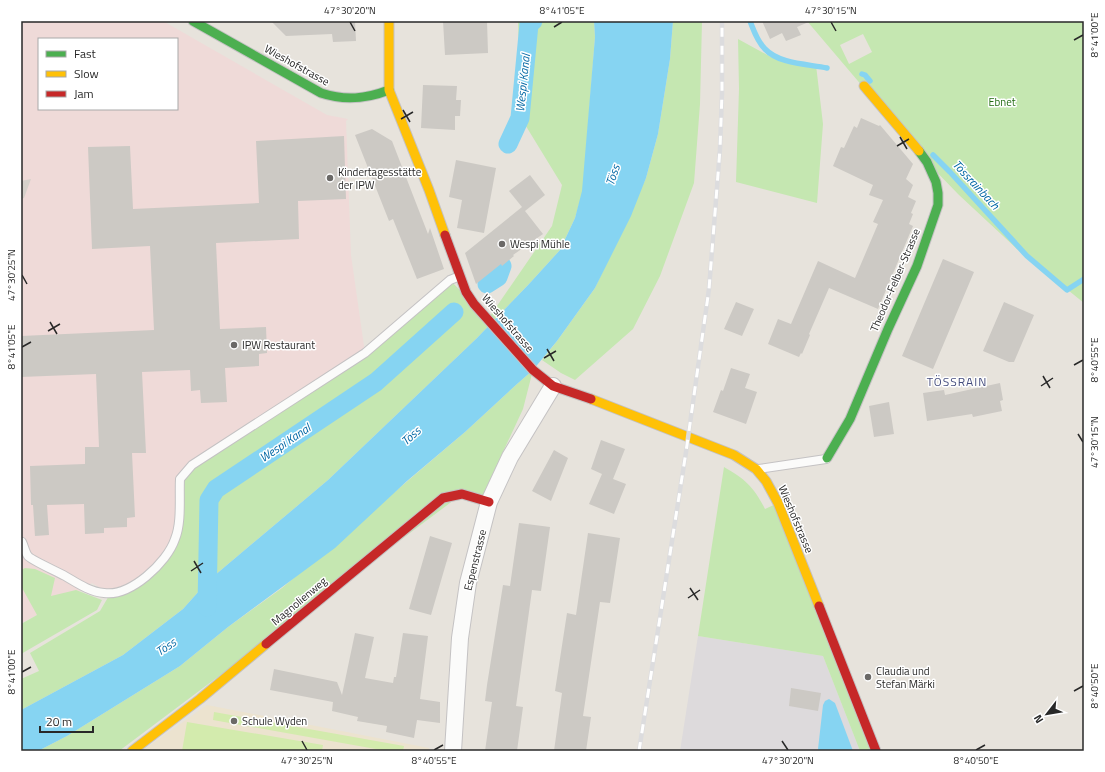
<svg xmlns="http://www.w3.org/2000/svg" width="1105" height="772" font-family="'Titillium Web',sans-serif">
  <rect width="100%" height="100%" fill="#e7e3dc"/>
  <path fill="#dddadc" d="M698,636L823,656L860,751H680Z"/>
  <path fill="#ece3cf" d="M207,705L429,748V751H142Z"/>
  <path fill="#efdad8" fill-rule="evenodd" d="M21,21H163L327,115L348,119L346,121L351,255L365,353L175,539L149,575L110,594L92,583L59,604L21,623ZM39,39H177V109H39Z"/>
  <path fill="#c5e7b1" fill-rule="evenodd" d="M518,21H594L595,37L583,191L575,218L560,250L529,284L477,338L328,480L208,581L183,609L123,655L21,710V679L39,671L30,653L100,611L110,594L149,575L175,539L180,479L192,465L365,353L450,280L488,319L552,226L562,185L521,118Z
    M673,21H702L700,104L694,183L660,276L633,329L575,380L561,373L542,360L557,341L595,288L646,178L658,134L670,59Z
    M807,21H1084V303L1017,249L959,195L925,160ZM863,34L872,52L849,64L840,45Z
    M738,39L771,57L816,65L823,124L817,203L736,182L739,89Z
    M533,370L523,409L481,499L462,494L119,751H38L67,736L180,666L228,627L282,588L465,432L517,384Z
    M724,467C745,479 754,487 765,509L778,503L876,751H860L823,656L698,636Z
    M25,568L35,569L55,578L51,596L76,590L102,600L97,610L21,654V624L37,615L21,586V570Z"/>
  <path fill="#d3ebad" d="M214,712L404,746L403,751H387L213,720Z
    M187,722L323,745L322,751H182Z"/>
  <path fill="#d6d1cb" d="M31,179L24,198L21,199V181Z"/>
  <path fill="#86d4f2" d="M594,21H673L670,59L658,134L646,178L631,216L595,288L557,341L533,370L517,384L465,432L407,481L335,548L228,627L180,666L67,736L38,751H21V710L123,655L183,609L208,581L328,480L477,338L529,284L560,250L575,218L582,191L595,37Z
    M829,699L835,703L853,751H820L818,749L823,705L825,701Z"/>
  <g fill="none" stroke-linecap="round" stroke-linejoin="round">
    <path stroke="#86d4f2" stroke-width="5.5" d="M750,21C754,31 757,41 765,49C779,64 807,64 827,68
      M862,74L865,75L870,81
      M933,155L950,172L1027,256L1067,290L1084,279"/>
    <path stroke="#86d4f2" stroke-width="19" d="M508,144L520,118L529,24L533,21
      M487,284L498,277L502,266
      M207,607L209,500L216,489L376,382L454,312"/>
  </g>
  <path fill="#ccc9c4" d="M271,21H355L356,41L333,42L332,34L286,36Z
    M443,21H487L488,53L445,55Z
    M762,21H811L797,27L801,35L786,41L782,33L770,39Z
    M423,85L457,86L456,100H461L460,116H455V130L421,128Z
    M861,118L879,126L880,125L913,164L906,179L913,185L908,197L916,201L911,213L913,214L909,224L913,226L878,309L829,288L809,334L810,335L802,354L801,353L799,357L768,344L778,319L791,324L818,261L855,278L878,224L873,222L883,200L869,195L873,185L833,166L841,147L844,148L854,126L857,128Z
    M372,129L392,141L428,234L430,228L444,269L417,279L393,219L389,221L355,135Z
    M344,136L346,199L298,201L299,239L216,243L220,329L266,327L267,353L259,354V366L225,368L227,402L201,403L200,390L191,391L190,370L142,372L146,453H132L135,517L127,518V527L104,528V533L85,534L84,504L47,505L49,535L35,536L33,505H31L30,466L85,464V447H99L96,374L21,377V336L154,330L150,246L92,249L88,147L130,146L133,209L259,203L256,141Z
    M456,160L496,168L484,233L457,228L462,200L449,197Z
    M530,175L545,195L525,211L543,234L513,255L514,256L502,266L501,264L476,284L465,253L522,207L509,191Z
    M943,259L974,272L933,369L902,356Z
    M736,302L754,309L742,336L724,329Z
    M1004,302L1034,315L1014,362H1009L983,351Z
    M731,368L750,374L745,388L757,392L746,424L713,412L721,390L723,391Z
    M1000,383L1003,400L1000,401L1002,411L973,417L972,414L927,421L923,393L944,390L945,395Z
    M889,402L894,434L874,437L869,406Z
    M601,440L625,449L613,479L626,484L614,514L589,504L602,474L591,469Z
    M554,450L568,458L551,501L532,491Z
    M519,523L550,527L541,591L532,590L516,706L523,707L517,751H485L492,702L485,701L487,685L503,585L510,586Z
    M588,533L620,538L610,603L600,602L583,716L591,717L586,751H554L562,693L555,691L567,613L576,615Z
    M430,536L452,543L431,615L409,609Z
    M355,633L374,637L365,678L393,683L394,677H396L403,633L428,636L420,699L440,702V723L417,720L414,738L386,732L387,726L357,721L358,717L332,711L333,702L270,690L274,669L337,682L342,695Z
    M791,688L821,693L818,711L789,706Z"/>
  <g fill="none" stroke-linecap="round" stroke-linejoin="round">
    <defs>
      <path id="lane" d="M759,469L826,459
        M22,542C24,546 25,552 28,556C31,560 58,572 65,576C77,583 90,592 104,593C130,597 167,563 175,539C182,522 179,497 180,479L192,465L365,353L450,280L460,276"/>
      <path id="street" d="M453,751L460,638L468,583L489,502L510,457L553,386"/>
      <path id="fast" d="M193,21L321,93C345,101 366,99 389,90
        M827,458L850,419L888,329L917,266L938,205V193L936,182L927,162L919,151"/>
      <path id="slow" d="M389,21V90L429,190L445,235
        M864,86L919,151
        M591,399L734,455L756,469L766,481L778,503L819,606
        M132,751L200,699L266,644"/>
      <path id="jam" d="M445,235L466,292L474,304L533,370L553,386L591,399
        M819,606L876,751
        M266,644L443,498L462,494L489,502"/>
    </defs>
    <use href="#lane" stroke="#c4c2c3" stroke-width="10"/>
    <use href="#street" stroke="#c4c2c3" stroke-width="18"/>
    <use href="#fast" stroke="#c4c2c3" stroke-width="11"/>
    <use href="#slow" stroke="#c4c2c3" stroke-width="11"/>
    <use href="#jam" stroke="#c4c2c3" stroke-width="11"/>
    <use href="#lane" stroke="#fbfbfa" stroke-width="8"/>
    <use href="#street" stroke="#fbfbfa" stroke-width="16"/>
    <use href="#fast" stroke="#4caf50" stroke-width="9"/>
    <use href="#slow" stroke="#ffc107" stroke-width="9"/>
    <use href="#jam" stroke="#c62828" stroke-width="9"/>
    <defs>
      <path id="rail" d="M639,751L686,452L709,289L720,149L722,93V21"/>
    </defs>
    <use href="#rail" stroke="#dcdcde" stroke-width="4.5"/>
    <use href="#rail" stroke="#fff" stroke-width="3" stroke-dasharray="9" stroke-linecap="butt"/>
  </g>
  <path fill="none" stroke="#282828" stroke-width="1.5" d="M350,22L355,31M831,22L836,31M554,27L562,22M1074,40L1083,35M403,110L410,122M401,119L413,112M900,137L907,149M897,146L909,139M22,275L27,284M50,322L57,334M48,331L60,324M22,347L31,342M547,349L554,361M544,358L556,351M1074,365L1083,360M1043,376L1050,388M1041,386L1053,378M1078,434L1083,442M194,561L201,573M191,571L203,563M690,588L698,600M688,598L700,590M22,672L31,667M1074,691L1083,686M302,741L307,750M782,741L788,750M434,750L443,745M976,750L985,745"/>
  <g fill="#6b6967" stroke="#fff" stroke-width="1.5">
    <circle cx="330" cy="178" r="4"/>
    <circle cx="502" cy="244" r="4"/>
    <circle cx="234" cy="345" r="4"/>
    <circle cx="868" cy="677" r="4"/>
    <circle cx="234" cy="721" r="4"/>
  </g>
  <g text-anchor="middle" stroke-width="3" stroke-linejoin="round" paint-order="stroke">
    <g font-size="11" fill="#282828" stroke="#fff">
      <text transform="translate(297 65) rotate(29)" y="4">Wieshofstrasse</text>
      <text transform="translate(895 280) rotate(-67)" y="4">Theodor-Felber-Strasse</text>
      <text transform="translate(508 323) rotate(49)" y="4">Wieshofstrasse</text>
      <text transform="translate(796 519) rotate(67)" y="4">Wieshofstrasse</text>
      <text transform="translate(475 560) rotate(-76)" y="4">Espenstrasse</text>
      <text transform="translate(299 601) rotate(-40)" y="4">Magnolienweg</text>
    </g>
    <g font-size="11" fill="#226b12" stroke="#fff">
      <text x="1002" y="106">Ebnet</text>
    </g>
    <g font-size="11" fill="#282828" stroke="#fff" text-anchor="start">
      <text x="338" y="176">Kindertagesstätte<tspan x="338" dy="13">der IPW</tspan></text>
      <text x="510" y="248">Wespi Mühle</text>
      <text x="242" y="349">IPW Restaurant</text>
      <text x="876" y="675">Claudia und<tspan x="876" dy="13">Stefan Märki</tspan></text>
      <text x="242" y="725">Schule Wyden</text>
    </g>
    <g font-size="12" font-style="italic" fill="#0067a4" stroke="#fff">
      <text transform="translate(523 83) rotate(-84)" y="4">Wespi Kanal</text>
      <text transform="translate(613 175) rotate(-72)" y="4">Töss</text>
      <text transform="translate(976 185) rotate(47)" y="4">Tössrainbach</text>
      <text transform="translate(411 436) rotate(-42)" y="4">Töss</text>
      <text transform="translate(285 443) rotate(-34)" y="4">Wespi Kanal</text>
      <text transform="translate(166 647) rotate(-34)" y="4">Töss</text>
    </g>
    <g font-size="12" letter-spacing="1" fill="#444c7d" stroke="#fff">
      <text x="957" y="386">TÖSSRAIN</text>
    </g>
  </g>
  <rect width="1105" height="772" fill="none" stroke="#ffffff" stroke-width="44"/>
  <rect x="38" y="38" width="140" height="72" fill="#ffffff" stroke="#a9a9a9"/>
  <rect x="46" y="51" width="20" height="6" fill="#4caf50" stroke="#a9a9a9"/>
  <text x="74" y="58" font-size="12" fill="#282828">Fast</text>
  <rect x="46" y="71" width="20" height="6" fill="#ffc107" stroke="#a9a9a9"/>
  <text x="74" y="78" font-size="12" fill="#282828">Slow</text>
  <rect x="46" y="91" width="20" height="6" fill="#c62828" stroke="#a9a9a9"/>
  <text x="74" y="98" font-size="12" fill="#282828">Jam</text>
  <g transform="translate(1047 714) rotate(239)" stroke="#ffffff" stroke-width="3" paint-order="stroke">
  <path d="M0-3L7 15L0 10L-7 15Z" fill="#282828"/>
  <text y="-6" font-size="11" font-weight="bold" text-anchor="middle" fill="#282828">N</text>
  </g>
  <path d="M40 726v6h53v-6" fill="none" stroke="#282828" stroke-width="2"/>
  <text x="46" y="726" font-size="12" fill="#282828" stroke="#ffffff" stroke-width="3" paint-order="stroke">20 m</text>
  <rect x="22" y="22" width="1061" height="728" fill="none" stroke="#282828" stroke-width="1.5"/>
  <g font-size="10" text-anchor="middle" fill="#282828">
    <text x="350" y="14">47°30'20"N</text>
    <text x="562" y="14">8°41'05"E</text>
    <text x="831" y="14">47°30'15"N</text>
    <text transform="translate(1094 35) rotate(-90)" y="4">8°41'00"E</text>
    <text transform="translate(11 275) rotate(-90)" y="4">47°30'25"N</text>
    <text transform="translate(11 347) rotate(-90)" y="4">8°41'05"E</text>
    <text transform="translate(1094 360) rotate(-90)" y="4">8°40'55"E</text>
    <text transform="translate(1094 442) rotate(-90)" y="4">47°30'15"N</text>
    <text transform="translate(11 672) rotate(-90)" y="4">8°41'00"E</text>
    <text transform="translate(1094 686) rotate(-90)" y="4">8°40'50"E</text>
    <text x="307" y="764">47°30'25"N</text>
    <text x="434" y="764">8°40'55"E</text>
    <text x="788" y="764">47°30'20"N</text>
    <text x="976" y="764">8°40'50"E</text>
  </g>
</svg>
